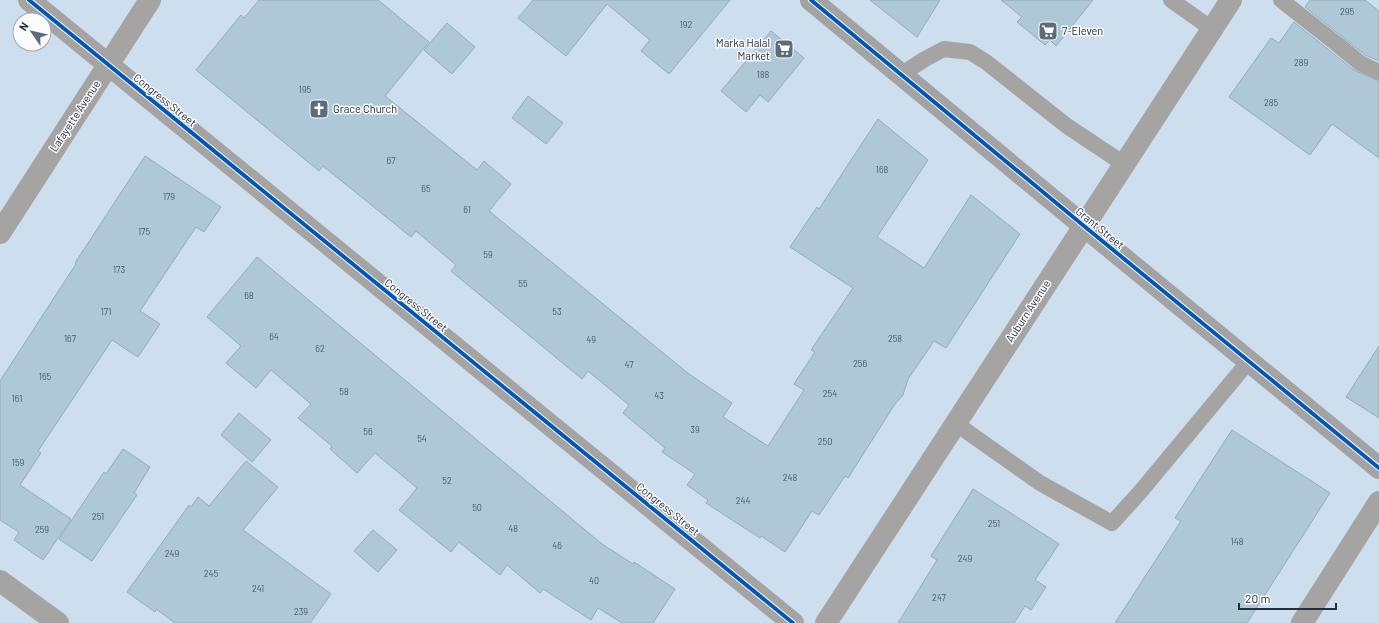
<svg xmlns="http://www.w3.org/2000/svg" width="1379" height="623" font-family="Barlow,sans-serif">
  <rect width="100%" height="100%" fill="#cddeef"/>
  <path fill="#afc8d7" stroke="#98aab6" d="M259,0H378L429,42L385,96L477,170L484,161L511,184L489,211L689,374L732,403L723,417L768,446L804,390L794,384L815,352L811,350L853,288L790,247L817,207L819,209L878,119L928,160L877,237L924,268L971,195L1020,234L946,348L934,341L908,379L903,395L895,404L848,478L845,476L819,515L812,511L785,552L761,536L760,538L706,503L708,500L687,485L695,474L662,452L665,448L623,413L629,405L588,371L582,379L451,271L456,265L416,231L411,237L323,166L319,171L196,70L241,15L244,18Z
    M533,0H730L669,74L641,51L650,40L607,4L566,56L518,18Z
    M870,0H940L917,37Z
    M1001,0H1093L1056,46L1050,40L1045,45L1017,22L1022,17Z
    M1310,0H1365L1379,11V61L1365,55L1305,7Z
    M1294,22L1354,70L1379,81V158L1332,124L1310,155L1229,97L1271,38L1279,43Z
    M447,23L475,47L452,74L424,50Z
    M771,31L804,58L768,102L760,95L746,112L721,91Z
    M528,96L563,123L546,144L512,118Z
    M145,156L221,207L204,232L196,227L140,311L160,324L138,357L112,340L38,451L41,453L20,485L71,519L43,560L14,540L19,532L0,520V381L76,264L75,263Z
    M257,257L602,544L633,564L634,562L675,589L653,623H622L598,608L591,620L543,589L540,593L507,565L500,575L459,542L451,552L399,510L417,488L375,453L357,473L330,449L332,446L298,418L311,404L271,370L256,388L226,363L241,346L207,317Z
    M1379,346V418L1346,397Z
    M239,413L271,440L252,462L221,435Z
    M1232,430L1330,493L1247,623H1115L1181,521L1175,518Z
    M123,449L150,467L134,493L137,495L92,561L59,539L104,472L106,474Z
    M246,461L278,487L243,530L331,594L310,623H175L156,609L155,612L127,592L189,505L191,507L198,497L209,506Z
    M973,489L1059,544L1035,580L1046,587L1031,610L1025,606L1014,623H898L937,560L931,556Z
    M373,530L397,550L378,572L354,551Z"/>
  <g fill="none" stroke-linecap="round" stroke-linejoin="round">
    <path stroke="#a6a4a2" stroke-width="16" d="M1171,0L1212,29
      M1281,0L1337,44L1360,63L1379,72
      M902,74L925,59L944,49L970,52L986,62L1067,126L1124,164
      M955,423L1040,483L1112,523L1141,491L1249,361"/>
    <path stroke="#a6a4a2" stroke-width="22" d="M29,0L793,623
      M0,233L150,0
      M0,581L58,623
      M826,623L1231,0
      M1302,623L1379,502"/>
    <path stroke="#a3a3a3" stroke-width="22" d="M811,0L1084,226L1379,468"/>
    <defs>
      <path id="cycleway" d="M29,0L793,623
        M811,0L1084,226L1379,468"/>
    </defs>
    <use href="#cycleway" stroke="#fbfbfb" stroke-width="6"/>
    <use href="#cycleway" stroke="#0057b8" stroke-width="4"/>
  </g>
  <defs>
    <symbol id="supermarket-square" viewBox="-11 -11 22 22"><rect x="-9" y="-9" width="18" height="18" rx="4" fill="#5d6c7c" stroke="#fbfbfb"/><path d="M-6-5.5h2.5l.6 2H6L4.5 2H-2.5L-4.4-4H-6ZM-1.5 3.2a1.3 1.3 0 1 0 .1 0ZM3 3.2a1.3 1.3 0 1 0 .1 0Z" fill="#fff"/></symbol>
    <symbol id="church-square" viewBox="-11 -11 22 22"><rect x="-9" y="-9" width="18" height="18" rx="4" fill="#5d6c7c" stroke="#fbfbfb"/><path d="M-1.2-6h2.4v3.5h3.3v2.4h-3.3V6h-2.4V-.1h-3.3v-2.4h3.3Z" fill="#fff"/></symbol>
  </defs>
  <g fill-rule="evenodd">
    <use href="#supermarket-square" x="1037" y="20" width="22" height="22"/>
    <use href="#supermarket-square" x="773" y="38" width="22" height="22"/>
    <use href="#church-square" x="308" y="98" width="22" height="22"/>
  </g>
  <g text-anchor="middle" stroke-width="3" stroke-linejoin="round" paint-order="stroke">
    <g font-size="9" fill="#455766">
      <text x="1347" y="15">295</text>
      <text x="686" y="28">192</text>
      <text x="1301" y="66">289</text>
      <text x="763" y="78">188</text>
      <text x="305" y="93">195</text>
      <text x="1271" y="106">285</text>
      <text x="391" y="164">67</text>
      <text x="882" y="173">168</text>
      <text x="426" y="192">65</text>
      <text x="169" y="200">179</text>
      <text x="467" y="213">61</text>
      <text x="144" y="235">175</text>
      <text x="488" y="258">59</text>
      <text x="119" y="273">173</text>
      <text x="523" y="287">55</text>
      <text x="249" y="299">68</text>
      <text x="106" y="315">171</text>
      <text x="557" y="315">53</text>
      <text x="274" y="340">64</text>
      <text x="70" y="342">167</text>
      <text x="895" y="342">258</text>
      <text x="591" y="343">49</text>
      <text x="320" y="352">62</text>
      <text x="860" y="367">256</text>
      <text x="629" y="368">47</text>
      <text x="45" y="380">165</text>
      <text x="344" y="395">58</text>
      <text x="830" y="397">254</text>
      <text x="659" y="399">43</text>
      <text x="17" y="402">161</text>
      <text x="695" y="433">39</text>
      <text x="368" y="435">56</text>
      <text x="422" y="442">54</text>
      <text x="825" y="445">250</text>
      <text x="18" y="466">159</text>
      <text x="790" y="481">248</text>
      <text x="447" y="484">52</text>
      <text x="743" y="504">244</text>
      <text x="477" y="511">50</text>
      <text x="98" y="520">251</text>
      <text x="994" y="527">251</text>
      <text x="513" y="532">48</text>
      <text x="42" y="533">259</text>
      <text x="1237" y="545">148</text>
      <text x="557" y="549">46</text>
      <text x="172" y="557">249</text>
      <text x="965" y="562">249</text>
      <text x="211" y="577">245</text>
      <text x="594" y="584">40</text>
      <text x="258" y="592">241</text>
      <text x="939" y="601">247</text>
      <text x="301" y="615">239</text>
    </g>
    <g font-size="11" fill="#202f3e" stroke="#fbfbfb" text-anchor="start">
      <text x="1062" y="35">7-Eleven</text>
      <text x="770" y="47" text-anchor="end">Marka Halal<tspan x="770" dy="13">Market</tspan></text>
      <text x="333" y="113">Grace Church</text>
    </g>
    <g font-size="11" fill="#202f3e" stroke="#fbfbfb">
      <text transform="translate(165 100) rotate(39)" y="4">Congress Street</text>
      <text transform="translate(75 116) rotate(-57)" y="4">Lafayette Avenue</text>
      <text transform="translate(1100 228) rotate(39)" y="4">Grant Street</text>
      <text transform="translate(416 305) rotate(39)" y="4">Congress Street</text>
      <text transform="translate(1028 311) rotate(-57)" y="4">Auburn Avenue</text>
      <text transform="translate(668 509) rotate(39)" y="4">Congress Street</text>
    </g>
  </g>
  <g transform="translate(32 32) rotate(304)"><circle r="19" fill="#fbfbfb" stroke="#a3a9af"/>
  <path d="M0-3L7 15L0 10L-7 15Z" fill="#5d6c7c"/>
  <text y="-6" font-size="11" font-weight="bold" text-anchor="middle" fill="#202f3e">N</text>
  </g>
  <path d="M1239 603v6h97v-6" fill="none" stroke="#202f3e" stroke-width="2"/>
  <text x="1245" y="603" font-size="12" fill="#202f3e" stroke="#fbfbfb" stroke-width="3" paint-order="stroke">20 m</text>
</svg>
